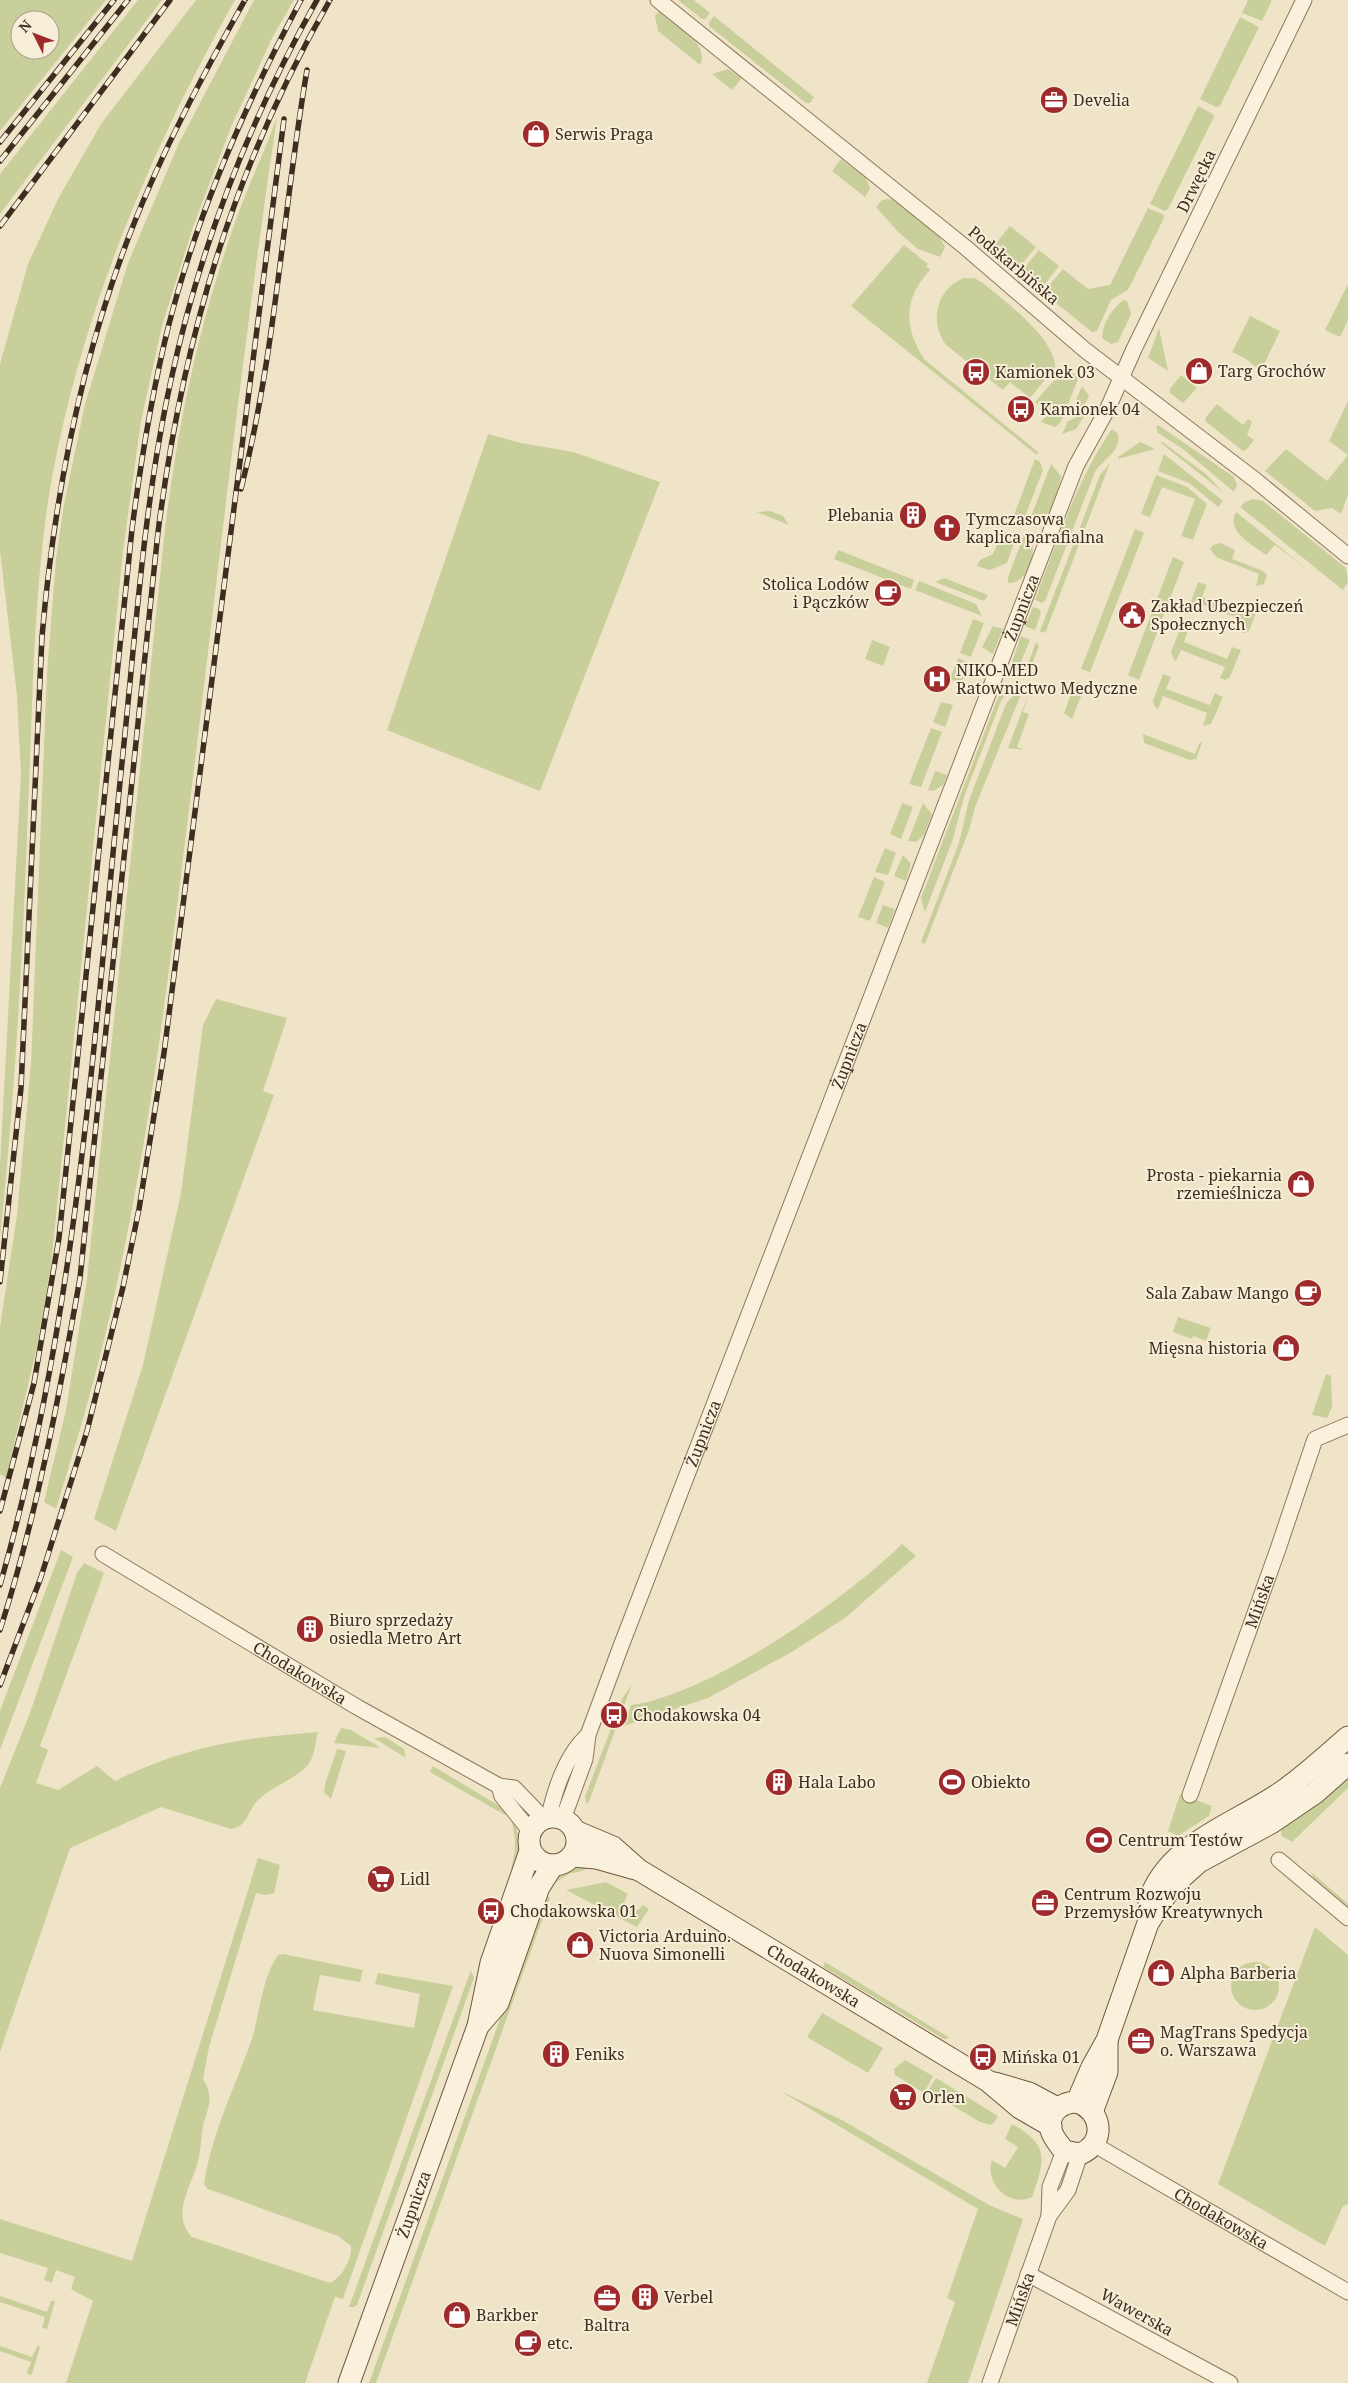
<svg xmlns="http://www.w3.org/2000/svg" width="1348" height="2383" font-family="'Noto Serif',serif">
  <rect width="100%" height="100%" fill="#f0e4c8"/>
  <path fill="#c9cf9b" fill-rule="evenodd" d="M0,0H106L0,131ZM20,20H50V50H20Z
    M138,0H162L0,214V174Z
    M196,0H235C149,152 80,316 50,489C33,595 33,703 28,809C23,952 15,1095 0,1238V1165L21,774L17,696L0,550V364L28,264L59,197L101,124Z
    M254,0H294L272,38L231,127L193,227L162,326L141,421L123,551L51,1266L37,1347L6,1478L0,1474V1327L17,1215L31,1064L47,673L56,559L64,504L85,404L128,263L179,143Z
    M678,0H694L710,13L706,19H702Z
    M1248,0H1272L1262,21L1242,13Z
    M659,11C673,23 711,43 700,65L658,31L655,16Z
    M714,16L814,97L810,103H806L709,26V22Z
    M1240,17L1259,27L1220,106L1216,107L1200,99Z
    M728,69L742,78L732,90L712,74Z
    M1198,106L1213,114L1214,117L1168,209L1165,211L1150,204Z
    M277,117C244,339 219,563 192,786C171,952 153,1120 117,1283C101,1360 79,1435 56,1509L44,1502L66,1410L87,1279L164,538C176,433 197,331 232,231C245,192 263,156 277,117Z
    M841,159L866,178L870,189L865,197L832,171Z
    M888,199L894,200L939,236L945,247L940,257L918,249L898,232L876,207L882,200Z
    M1148,208L1164,215V218L1128,290L1111,300L1097,331L1092,332L1045,294V290L1063,269L1088,289L1110,285Z
    M1010,226L1036,247L1018,269H1014L993,252L992,248Z
    M904,245L928,264L926,266L930,270C903,299 904,327 924,359L1038,452L1037,455L851,306Z
    M1039,250L1059,266L1042,288H1038L1022,275V271Z
    M964,278H974L983,283C1004,301 1056,338 1055,368L1030,398L1010,382L1003,390L946,345C929,322 936,289 964,278Z
    M1348,284V320L1340,337L1325,330Z
    M1124,300L1127,301L1131,314L1118,342L1111,344L1102,338C1102,324 1113,307 1124,300Z
    M1250,316L1280,331L1261,371L1246,359L1232,352Z
    M1159,328L1168,371L1148,358Z
    M1062,371L1073,373L1078,379L1061,422L1055,427L1041,422L1049,413L1035,402Z
    M1181,375L1197,388L1183,403L1170,393V389Z
    M1082,386L1089,396L1082,409L1071,413Z
    M1348,401V495L1341,514L1332,508L1315,511L1265,471L1286,449L1327,481L1348,455L1329,441Z
    M1217,404L1243,425L1248,419L1252,422L1247,435L1254,440L1246,450L1243,451L1205,421L1206,417Z
    M1087,412L1076,429L1062,434L1068,421Z
    M1158,425L1234,477L1237,485L1234,492L1183,449L1158,433L1156,427Z
    M1112,429L1118,434C1122,451 1102,460 1095,472L1045,601L1042,603L1035,600C1057,542 1076,481 1112,429Z
    M488,434L521,443L573,452L660,482L540,791L387,730Z
    M1161,441L1206,474L1224,493L1162,444Z
    M1140,442L1155,449L1118,459V457Z
    M1164,454L1223,501L1218,507L1189,483L1158,471Z
    M1035,459L1040,462L1043,470L1024,519L1014,515Z
    M1110,463L1046,631L1042,633L1040,631L1100,475Z
    M1051,464L1061,476C1058,492 1050,527 1029,522Z
    M1156,475L1187,487L1207,504L1193,540L1181,536L1195,499L1162,487L1150,517L1141,514Z
    M1253,499L1263,501L1346,568L1348,582L1343,590L1240,507L1245,502Z
    M770,511L783,516L789,525L757,512Z
    M1236,512L1311,572L1275,545L1266,555C1253,545 1225,531 1236,512Z
    M1135,529L1144,533L1090,672L1081,669Z
    M1006,532L1016,538L1007,563L990,570L977,566L980,560L993,554L1002,533Z
    M1024,535L1031,539C1037,554 1027,585 1008,583V577Z
    M1220,543L1235,550L1232,559L1263,571L1267,575L1264,584L1256,586L1259,574L1216,557L1210,549L1213,545Z
    M838,550L914,580L911,589L834,559Z
    M1173,557L1184,562L1139,680L1128,675Z
    M944,578L988,595L984,601L935,582Z
    M919,581L976,604L982,616L915,590Z
    M1198,582L1207,585L1202,597L1244,613L1250,602L1259,605L1249,631L1243,633L1238,631L1242,620L1199,603L1194,614L1190,612L1189,607Z
    M1033,607L1039,609L1041,613L1035,630L1025,626Z
    M973,619L984,623L971,657L960,653Z
    M993,626L1003,629L993,654L982,647Z
    M1181,627L1188,630L1184,642L1227,659L1232,647L1241,650L1230,677L1225,680L1220,678L1225,667L1181,650L1176,661L1174,660L1171,652Z
    M1021,636L1030,640L1017,672L1012,662Z
    M872,640L890,647L883,666L865,659Z
    M1036,642L1039,646L1028,676L1024,675Z
    M958,658L969,663L961,684L950,679Z
    M1163,674L1171,677L1166,689L1210,705L1215,693L1223,697L1211,724L1203,726L1207,713L1163,696L1158,709L1155,707L1153,701Z
    M1076,681L1085,686L1072,719L1064,713Z
    M1008,685H1012L1001,701L964,797L952,842L925,912L921,898L1000,692Z
    M1020,688L1023,689L1022,692L975,807L969,830L925,944L921,942L959,843L969,800L1006,704Z
    M1029,693L1023,712L1029,714L1017,747L1024,750L1008,748Z
    M941,702L953,705L945,727L933,722Z
    M931,728L942,732L921,787L909,784Z
    M1143,734L1195,754L1200,742L1202,743L1196,759L1190,760L1144,743Z
    M935,771L947,775L943,785L933,791L928,790Z
    M902,803L913,807L901,839L890,834Z
    M923,803L932,814L924,835L916,842L908,841Z
    M885,848L896,853L888,875L875,872Z
    M903,855L911,864L906,881L894,876Z
    M874,877L885,882L870,921L858,917Z
    M883,905L895,909L888,928L876,923Z
    M216,999L287,1018L263,1091L274,1095L116,1531L94,1519L143,1365L181,1193L203,1025Z
    M1178,1317L1211,1328L1206,1341L1193,1336L1192,1339L1173,1332Z
    M1326,1374L1331,1376L1332,1407L1327,1418L1312,1415Z
    M902,1544L916,1556L845,1618L790,1653L708,1698L624,1726L631,1705C710,1695 846,1599 902,1544Z
    M61,1550L73,1557L0,1750V1711Z
    M84,1563L104,1573L40,1746L48,1750L36,1783L58,1790L97,1766L115,1781C187,1746 240,1738 318,1732C316,1741 314,1758 308,1765C294,1780 273,1786 259,1799C247,1810 249,1826 231,1829L161,1807L70,1848L0,2052V1788L30,1713L77,1573Z
    M632,1684L590,1799L587,1805L585,1797L622,1699Z
    M341,1728L351,1730L381,1748L334,1743Z
    M385,1737L404,1749L406,1758L374,1738Z
    M337,1749L346,1751L331,1799L324,1792L325,1784Z
    M433,1766L506,1810L508,1812L505,1815L430,1772Z
    M1348,1774V1788L1292,1842L1282,1836L1280,1827Z
    M1180,1794L1212,1806L1209,1816L1178,1836L1168,1831Z
    M515,1820L520,1846L512,1871L511,1869C516,1852 516,1840 512,1822Z
    M258,1858L280,1865L274,1893L266,1895L256,1893L209,2047L203,2079C215,2098 208,2106 203,2126C201,2138 201,2150 198,2161C192,2186 170,2214 192,2237L330,2283C342,2277 352,2260 351,2246L338,2236L208,2189L204,2185C211,2135 234,2089 251,2042C260,2015 261,1980 278,1955L283,1954L363,1970L360,1982L320,1975L313,2010L414,2028L420,1994L375,1984L378,1973L453,1986L343,2299L335,2297L305,2383H66L93,2301L71,2289L75,2277L56,2270L52,2283L44,2280L48,2268L0,2253V2219L132,2261Z
    M588,1866L585,1870L569,1874L551,1885C559,1871 572,1867 588,1866Z
    M1311,1872L1348,1904V1910L1316,1886Z
    M606,1882L628,1894L624,1902L638,1910L643,1905L649,1909L637,1927L566,1890Z
    M545,1894L550,1898L376,2383H369Z
    M1315,1927L1348,1955V2204L1343,2206L1325,2246L1218,2184Z
    M1231 1986a24 24 0 1 1 48 0a24 24 0 1 1-48 0Z
    M825,1962L950,2038L944,2039L823,1967Z
    M471,1970L474,1978L357,2305L354,2307H349Z
    M822,2013L883,2048L868,2073L807,2037Z
    M905,2060L933,2076L924,2093L895,2075L894,2069Z
    M936,2078L998,2116L994,2123L990,2125L980,2122L928,2091Z
    M780,2091L842,2120L989,2205L1023,2219L968,2383H927L955,2302L947,2298L978,2209Z
    M1012,2124C1050,2145 1045,2160 1032,2197C1010,2208 984,2184 992,2160L1005,2168L1018,2147L1005,2139Z
    M0,2296L47,2312L51,2301H55L47,2329L42,2328L45,2317L0,2302Z
    M38,2345L40,2347L32,2374L29,2375L27,2372L31,2362L0,2351V2346L32,2357Z"/>
  <g fill="none" stroke-linecap="round" stroke-linejoin="round">
    <defs>
      <g id="street">
        <path d="M658,0L965,247L1085,350L1254,479L1348,556"/>
        <path id="s1" d="M103,1554L357,1707L499,1786L514,1788L543,1818"/>
        <path d="M499,1786L502,1796L530,1831"/>
        <path id="s2" d="M1190,1795L1278,1549L1315,1439L1348,1425"/>
        <path d="M549,1816C555,1789 567,1754 588,1735"/>
        <path id="s3" d="M563,1819L585,1759L588,1735L621,1646L1076,466L1108,408L1134,349L1304,0"/>
        <path d="M1279,1860L1348,1918"/>
        <path id="s4" d="M1095,2145L1348,2292"/>
        <path d="M1049,2216L1050,2187L1064,2151"/>
        <path d="M1028,2274L1230,2383"/>
        <path id="s5" d="M990,2383L1049,2216L1068,2190L1080,2154"/>
      </g>
      <g id="secondary">
        <circle cx="553" cy="1841" r="24"/>
        <path id="s6" d="M575,1831L613,1847L639,1870L988,2081L1020,2108L1051,2126"/>
        <path d="M572,1856L596,1858L635,1869"/>
        <path d="M1149,1901C1167,1844 1235,1824 1280,1793C1304,1777 1326,1756 1348,1737"/>
        <path d="M478,2026L498,2003L539,1887L553,1865"/>
        <path d="M995,2083L1029,2093L1057,2108"/>
        <path d="M1077,2102L1092,2067L1107,2040L1148,1923L1171,1887L1199,1862L1271,1823L1315,1793L1348,1764"/>
        <path d="M1077,2102C1102,2110 1107,2143 1080,2154L1064,2151C1059,2144 1053,2138 1051,2130C1047,2113 1061,2102 1077,2102Z"/>
        <path d="M1092,2112L1107,2072V2042"/>
        <path id="s7" d="M349,2383L478,2026L491,1963L530,1851"/>
      </g>
    </defs>
    <use href="#street" stroke="#8d765c" stroke-width="17"/>
    <use href="#secondary" stroke="#6f573f" stroke-width="23"/>
    <use href="#street" stroke="#faf1dc" stroke-width="15"/>
    <use href="#secondary" stroke="#faf1dc" stroke-width="21"/>
    <defs>
      <path id="rail" d="M0,142L114,0
        M0,161L128,0
        M0,226L170,0
        M241,489C276,351 283,209 307,70
        M0,1282L21,1088L42,637C54,497 80,362 131,231C162,151 203,75 245,0
        M0,1511L34,1383L59,1238L132,529C141,460 152,392 169,324C198,211 246,103 301,0
        M0,1585C78,1314 94,1032 123,753C136,629 144,502 171,380C200,246 250,119 317,0
        M0,1630C37,1515 59,1397 80,1278L158,532C183,338 232,171 330,0
        M0,1685L41,1577L87,1431L123,1287L139,1209L164,1053L284,119"/>
    </defs>
    <use href="#rail" stroke="#3d2e20" stroke-width="5.5"/>
    <use href="#rail" stroke="#f7eed8" stroke-width="4" stroke-dasharray="11" stroke-linecap="butt"/>
  </g>
  <defs>
    <symbol id="office-disc" viewBox="-11 -11 22 22"><circle r="9.5" fill="#9e2a2b" stroke="#f7eed8"/><path d="M-6-3h4V-5.5h4V-3h4V5H-6ZM-1-4.5V-3h2v-1.5ZM-6 0V1H6V0Z" fill="#fff"/></symbol>
    <symbol id="shop-disc" viewBox="-11 -11 22 22"><circle r="9.5" fill="#9e2a2b" stroke="#f7eed8"/><path d="M-5-2.5h2.3a2.7 3.5 0 0 1 5.4 0H5L5.5 6h-11ZM-1.5-2.5h3a1.5 2.3 0 0 0-3 0Z" fill="#fff"/></symbol>
    <symbol id="bus-disc" viewBox="-11 -11 22 22"><circle r="9.5" fill="#9e2a2b" stroke="#f7eed8"/><path d="M-5-6H5V4H4V6H2V4H-2V6H-4V4H-5ZM-3.5-4V0h7V-4ZM-3.5 1.2v1.5H-2V1.2ZM2 1.2v1.5H3.5V1.2Z" fill="#fff"/></symbol>
    <symbol id="building-disc" viewBox="-11 -11 22 22"><circle r="9.5" fill="#9e2a2b" stroke="#f7eed8"/><path d="M-4-6H4V6H1V3H-1V6H-4ZM-2.5-4.3h1.7v1.8h-1.7ZM.8-4.3h1.7v1.8H.8ZM-2.5-1h1.7V.8h-1.7ZM.8-1h1.7V.8H.8Z" fill="#fff"/></symbol>
    <symbol id="church-disc" viewBox="-11 -11 22 22"><circle r="9.5" fill="#9e2a2b" stroke="#f7eed8"/><path d="M-1.2-6h2.4v3.5h3.3v2.4h-3.3V6h-2.4V-.1h-3.3v-2.4h3.3Z" fill="#fff"/></symbol>
    <symbol id="cafe-disc" viewBox="-11 -11 22 22"><circle r="9.5" fill="#9e2a2b" stroke="#f7eed8"/><path d="M-5.5-4.5H6V0H3Q3 3.5 0 3.5H-2.5Q-5.5 3.5-5.5 0ZM3-3.2v2h1.7v-2ZM-6 4.5H4V6H-6Z" fill="#fff"/></symbol>
    <symbol id="civic-disc" viewBox="-11 -11 22 22"><circle r="9.5" fill="#9e2a2b" stroke="#f7eed8"/><path d="M-.6-6.5H3V-4.5H.6V-3L4-1V1h2V6H-6V1h2V-1L-.6-3ZM-1.2 2.5V6h2.4V2.5Z" fill="#fff"/></symbol>
    <symbol id="hospital-disc" viewBox="-11 -11 22 22"><circle r="9.5" fill="#9e2a2b" stroke="#f7eed8"/><path d="M-5-5h3v3.5h4V-5h3V5h-3V1.5h-4V5h-3Z" fill="#fff"/></symbol>
    <symbol id="stadium-disc" viewBox="-11 -11 22 22"><circle r="9.5" fill="#9e2a2b" stroke="#f7eed8"/><path d="M0-5a6.5 5 0 1 0 0 10a6.5 5 0 1 0 0-10ZM-3.5-1.8h7v3.6h-7Z" fill="#fff"/></symbol>
    <symbol id="supermarket-disc" viewBox="-11 -11 22 22"><circle r="9.5" fill="#9e2a2b" stroke="#f7eed8"/><path d="M-6-5.5h2.5l.6 2H6L4.5 2H-2.5L-4.4-4H-6ZM-1.5 3.2a1.3 1.3 0 1 0 .1 0ZM3 3.2a1.3 1.3 0 1 0 .1 0Z" fill="#fff"/></symbol>
  </defs>
  <g fill-rule="evenodd">
    <use href="#office-disc" x="1038" y="84" width="32" height="32"/>
    <use href="#shop-disc" x="520" y="118" width="32" height="32"/>
    <use href="#shop-disc" x="1183" y="355" width="32" height="32"/>
    <use href="#bus-disc" x="960" y="356" width="32" height="32"/>
    <use href="#bus-disc" x="1005" y="393" width="32" height="32"/>
    <use href="#building-disc" x="897" y="499" width="32" height="32"/>
    <use href="#church-disc" x="931" y="512" width="32" height="32"/>
    <use href="#cafe-disc" x="872" y="577" width="32" height="32"/>
    <use href="#civic-disc" x="1116" y="599" width="32" height="32"/>
    <use href="#hospital-disc" x="921" y="663" width="32" height="32"/>
    <use href="#shop-disc" x="1285" y="1168" width="32" height="32"/>
    <use href="#cafe-disc" x="1292" y="1277" width="32" height="32"/>
    <use href="#shop-disc" x="1270" y="1332" width="32" height="32"/>
    <use href="#building-disc" x="294" y="1613" width="32" height="32"/>
    <use href="#bus-disc" x="598" y="1699" width="32" height="32"/>
    <use href="#building-disc" x="763" y="1766" width="32" height="32"/>
    <use href="#stadium-disc" x="936" y="1766" width="32" height="32"/>
    <use href="#stadium-disc" x="1083" y="1824" width="32" height="32"/>
    <use href="#supermarket-disc" x="365" y="1863" width="32" height="32"/>
    <use href="#office-disc" x="1029" y="1887" width="32" height="32"/>
    <use href="#bus-disc" x="475" y="1895" width="32" height="32"/>
    <use href="#shop-disc" x="564" y="1929" width="32" height="32"/>
    <use href="#shop-disc" x="1145" y="1957" width="32" height="32"/>
    <use href="#office-disc" x="1125" y="2025" width="32" height="32"/>
    <use href="#building-disc" x="540" y="2038" width="32" height="32"/>
    <use href="#bus-disc" x="967" y="2041" width="32" height="32"/>
    <use href="#supermarket-disc" x="887" y="2081" width="32" height="32"/>
    <use href="#building-disc" x="629" y="2281" width="32" height="32"/>
    <use href="#office-disc" x="591" y="2282" width="32" height="32"/>
    <use href="#shop-disc" x="441" y="2299" width="32" height="32"/>
    <use href="#cafe-disc" x="512" y="2327" width="32" height="32"/>
  </g>
  <g text-anchor="middle" stroke-width="4" stroke-linejoin="round" paint-order="stroke">
    <g font-size="16" fill="#3d2e20" stroke="#f7eed8" text-anchor="start">
      <text x="1073" y="106">Develia</text>
      <text x="555" y="140">Serwis Praga</text>
      <text x="1218" y="377">Targ Grochów</text>
      <text x="995" y="378">Kamionek 03</text>
      <text x="1040" y="415">Kamionek 04</text>
      <text x="894" y="521" text-anchor="end">Plebania</text>
      <text x="966" y="525">Tymczasowa<tspan x="966" dy="18">kaplica parafialna</tspan></text>
      <text x="869" y="590" text-anchor="end">Stolica Lodów<tspan x="869" dy="18">i Pączków</tspan></text>
      <text x="1151" y="612">Zakład Ubezpieczeń<tspan x="1151" dy="18">Społecznych</tspan></text>
      <text x="956" y="676">NIKO-MED<tspan x="956" dy="18">Ratownictwo Medyczne</tspan></text>
      <text x="1282" y="1181" text-anchor="end">Prosta - piekarnia<tspan x="1282" dy="18">rzemieślnicza</tspan></text>
      <text x="1289" y="1299" text-anchor="end">Sala Zabaw Mango</text>
      <text x="1267" y="1354" text-anchor="end">Mięsna historia</text>
      <text x="329" y="1626">Biuro sprzedaży<tspan x="329" dy="18">osiedla Metro Art</tspan></text>
      <text x="633" y="1721">Chodakowska 04</text>
      <text x="798" y="1788">Hala Labo</text>
      <text x="971" y="1788">Obiekto</text>
      <text x="1118" y="1846">Centrum Testów</text>
      <text x="400" y="1885">Lidl</text>
      <text x="1064" y="1900">Centrum Rozwoju<tspan x="1064" dy="18">Przemysłów Kreatywnych</tspan></text>
      <text x="510" y="1917">Chodakowska 01</text>
      <text x="599" y="1942">Victoria Arduino.<tspan x="599" dy="18">Nuova Simonelli</tspan></text>
      <text x="1180" y="1979">Alpha Barberia</text>
      <text x="1160" y="2038">MagTrans Spedycja<tspan x="1160" dy="18">o. Warszawa</tspan></text>
      <text x="575" y="2060">Feniks</text>
      <text x="1002" y="2063">Mińska 01</text>
      <text x="922" y="2103">Orlen</text>
      <text x="664" y="2303">Verbel</text>
      <text x="476" y="2321">Barkber</text>
      <text x="607" y="2331" text-anchor="middle">Baltra</text>
      <text x="547" y="2349">etc.</text>
    </g>
    <g font-size="16" fill="#3d2e20" stroke="#f7eed8">
      <text transform="translate(1196 181) rotate(-64)" y="6">Drwęcka</text>
      <text transform="translate(1014 265) rotate(40)" y="6">Podskarbińska</text>
      <text dy="6" stroke="none"><textPath href="#s3" startOffset="1296">Żupnicza</textPath></text>
      <text dy="6" stroke="none"><textPath href="#s3" startOffset="816">Żupnicza</textPath></text>
      <text dy="6" stroke="none"><textPath href="#s3" startOffset="411">Żupnicza</textPath></text>
      <text dy="6" stroke="none"><textPath href="#s2" startOffset="206">Mińska</textPath></text>
      <text dy="6" stroke="none"><textPath href="#s1" startOffset="230">Chodakowska</textPath></text>
      <text dy="6" stroke="none"><textPath href="#s6" startOffset="280">Chodakowska</textPath></text>
      <text dy="6" stroke="none"><textPath href="#s7" startOffset="190">Żupnicza</textPath></text>
      <text dy="6" stroke="none"><textPath href="#s4" startOffset="146">Chodakowska</textPath></text>
      <text dy="6" stroke="none"><textPath href="#s5" startOffset="89">Mińska</textPath></text>
      <text transform="translate(1137 2312) rotate(29)" y="6">Wawerska</text>
    </g>
  </g>
  <g transform="translate(35 35) rotate(312)"><circle r="24" fill="#f7eed8" stroke="#ada18e"/>
  <path d="M0-4L9 19L0 12L-9 19Z" fill="#9e2a2b"/>
  <text y="-8" font-size="14" font-weight="bold" text-anchor="middle" fill="#3d2e20">N</text>
  </g>
</svg>
